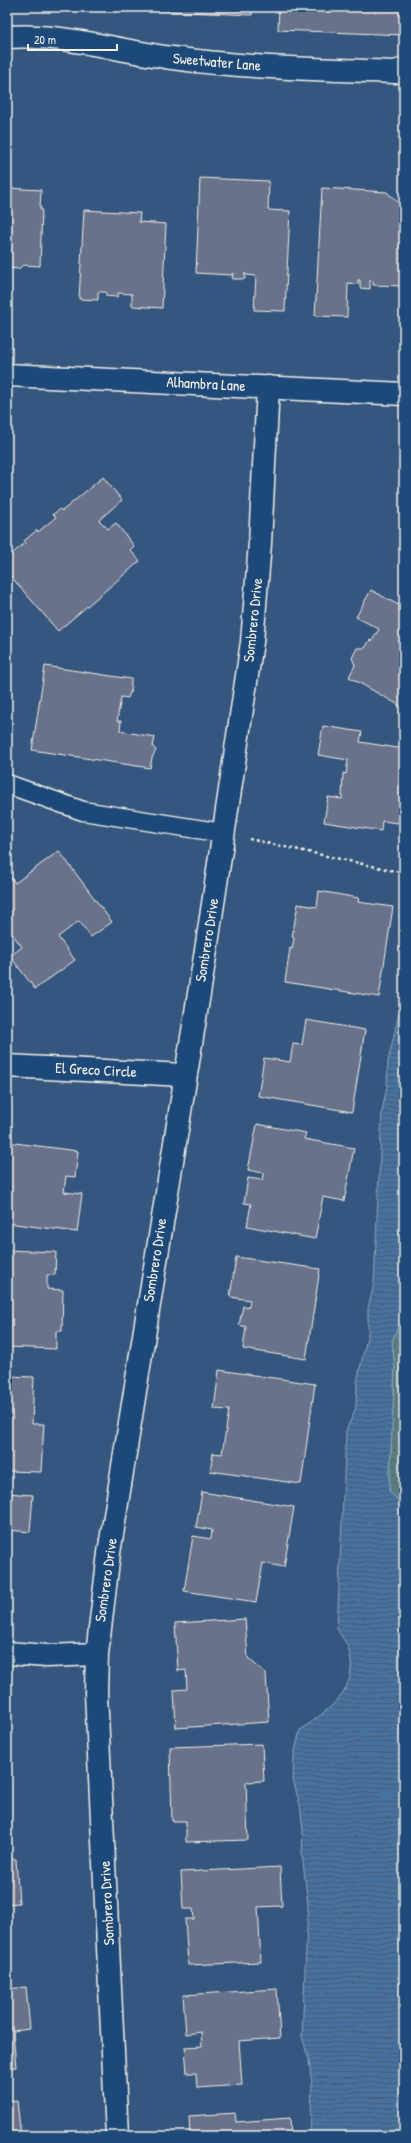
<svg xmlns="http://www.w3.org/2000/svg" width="411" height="2143" font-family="'Patrick Hand',sans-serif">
  <defs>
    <pattern id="grass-dots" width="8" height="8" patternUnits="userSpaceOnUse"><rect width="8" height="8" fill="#597b80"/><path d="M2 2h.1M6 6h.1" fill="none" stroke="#526466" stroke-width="1.8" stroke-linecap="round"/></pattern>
    <pattern id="water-rules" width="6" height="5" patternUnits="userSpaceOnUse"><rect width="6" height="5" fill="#4672a0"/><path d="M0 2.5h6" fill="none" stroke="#485d73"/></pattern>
  </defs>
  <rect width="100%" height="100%" fill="#35567f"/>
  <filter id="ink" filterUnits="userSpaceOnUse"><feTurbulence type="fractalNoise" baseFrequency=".025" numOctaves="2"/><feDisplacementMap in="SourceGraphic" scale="8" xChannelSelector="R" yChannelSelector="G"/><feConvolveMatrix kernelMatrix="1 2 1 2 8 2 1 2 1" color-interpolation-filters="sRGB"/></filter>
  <g filter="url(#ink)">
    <path fill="url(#grass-dots)" stroke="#a6b6b4" d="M404,1311V1507L389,1491L395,1367L392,1342Z"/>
    <path fill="url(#water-rules)" stroke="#8ca5bd" d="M404,1008V1311L392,1342L395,1367L389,1491L404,1507V2136H310L312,2086L309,2061L302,2036L308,1904L302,1854L303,1830L300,1805L293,1780L294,1755L300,1730C327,1711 360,1690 349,1651C347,1643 341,1636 337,1629L346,1431L356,1407L357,1382L368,1333V1308L374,1284L382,1111L387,1086L388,1061L399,1013Z"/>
    <path fill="#69728a" stroke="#f4f1e8" d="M84,7H252V15Z
      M279,7H404V35L278,30Z
      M200,178L269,181L268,210L290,211L285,311L254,310L256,276L246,275L245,273V279H232L233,273L231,275L196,273Z
      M7,188L41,190L40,209H42L40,266L23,265L19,269L9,268L7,266Z
      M322,188L387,192L404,208V286L373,285V281L370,280V289L360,288V280H358V284L348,283L347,317L315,316Z
      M84,210L140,213L139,222L166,224L162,308L132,306V294L118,293L117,297L106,296V292H98V300L79,299Z
      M103,477L122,500L99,520L108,529L116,523L134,546L130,550L140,561L58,631L7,572V558L25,543L24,541L37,530L38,532L56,517L53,514L60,509L62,511Z
      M371,590L404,608V708L349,677L355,665L352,658L357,648H365L370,640L372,641L379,629L356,617Z
      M45,666L131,679V690L128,698L121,697L117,721H121L120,731L155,737L153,747L156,750L152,758L150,768L32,750Z
      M323,726L362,732L360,742L404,749V809L401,808L398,823L382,821L381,831L324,822L328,797L342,799L343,773L346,774L348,760L318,755Z
      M59,851L112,922L91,937L79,921L58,937L75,960L35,989L10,956L22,947L7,927V880L11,877L15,883Z
      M319,891L359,898L358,902L393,907L379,997L285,982L290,948L292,949L294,938L292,937L298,904L317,907Z
      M306,1020L365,1030L352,1112L258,1096L264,1058L290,1062L293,1044L302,1045Z
      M257,1124L306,1133L304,1139L354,1148L344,1201L323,1197L315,1239L247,1226L251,1204L244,1203L248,1178L262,1180L263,1173L248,1170Z
      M7,1142L78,1151L75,1177L66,1176L64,1192L82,1194L77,1232L7,1223Z
      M7,1250L56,1252L55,1275H47V1289L63,1290L62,1331H56V1349L7,1347Z
      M236,1257L320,1269L306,1359L243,1349L246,1327L239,1325L243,1306L249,1307L250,1300L230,1297Z
      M219,1370L315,1384L301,1484L210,1471L213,1453L222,1454L229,1410L214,1409Z
      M7,1376L34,1377L32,1424H44L41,1472L7,1471Z
      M202,1492L294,1507L284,1567L263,1563L256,1602L184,1591L193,1536L211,1539L212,1530L196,1527Z
      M7,1493L33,1495L30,1532L8,1530L7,1541Z
      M245,1619L248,1658L266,1674L269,1722L176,1728L174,1690L187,1689L186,1670L178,1671L175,1623Z
      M262,1744L264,1781L246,1782L248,1840L186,1842V1821H172L170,1747Z
      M7,1859H16L19,1903L7,1904Z
      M280,1867L282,1906L258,1907L261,1962L188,1965L185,1919H194L193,1909H183L181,1872Z
      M26,1987L30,2029L13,2031L16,2067L7,2068V1989Z
      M277,1989L280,2038L239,2041L242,2085L197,2088L196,2073H187L185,2047L202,2046L201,2032L186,2034L183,1995Z
      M17,2101L21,2136H7V2102Z
      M235,2113L236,2122L290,2118L291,2136H190L189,2116Z"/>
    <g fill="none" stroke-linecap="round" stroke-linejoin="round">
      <defs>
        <path id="lane" d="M7,784L83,811L223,833"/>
        <path id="street" d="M7,37C63,33 117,51 172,58C245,68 321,69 395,72L404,69
          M7,375L404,394
          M7,1066L184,1075
          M7,1653L47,1656L97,1654
          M117,2136L96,1693L97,1654L109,1553L207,944L252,642L260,543L268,387"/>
      </defs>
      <use href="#lane" stroke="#f4f1e8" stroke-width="21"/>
      <use href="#street" stroke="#f4f1e8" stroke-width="25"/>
      <path stroke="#f4f1e8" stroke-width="2.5" stroke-dasharray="3 3" stroke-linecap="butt" d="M249,839L404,873"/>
      <use href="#lane" stroke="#1f4a7a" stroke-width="18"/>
      <use href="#street" stroke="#1f4a7a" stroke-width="22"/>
    </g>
  </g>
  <g text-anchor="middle" stroke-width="3" stroke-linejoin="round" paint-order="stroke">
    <g font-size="15" fill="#f4f1e8" stroke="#1f4a7a">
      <text transform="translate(217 62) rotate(5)" y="5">Sweetwater Lane</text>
      <text transform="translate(206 384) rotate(3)" y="5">Alhambra Lane</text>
      <text transform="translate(253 620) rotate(-84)" y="5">Sombrero Drive</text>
      <text transform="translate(207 940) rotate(-81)" y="5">Sombrero Drive</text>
      <text transform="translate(96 1070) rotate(3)" y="5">El Greco Circle</text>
      <text transform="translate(155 1260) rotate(-81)" y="5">Sombrero Drive</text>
      <text transform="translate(106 1580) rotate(-82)" y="5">Sombrero Drive</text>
      <text transform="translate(107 1903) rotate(-93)" y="5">Sombrero Drive</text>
    </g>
  </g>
  <rect width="411" height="2143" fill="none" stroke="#1f4a7a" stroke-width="24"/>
  <rect x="12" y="12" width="387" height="2119" fill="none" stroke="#f4f1e8" stroke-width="1.5" filter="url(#ink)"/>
  <path d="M28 44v6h89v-6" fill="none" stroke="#f4f1e8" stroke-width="2"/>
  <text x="34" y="44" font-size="12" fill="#f4f1e8" stroke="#1f4a7a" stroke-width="3" paint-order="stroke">20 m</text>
</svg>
